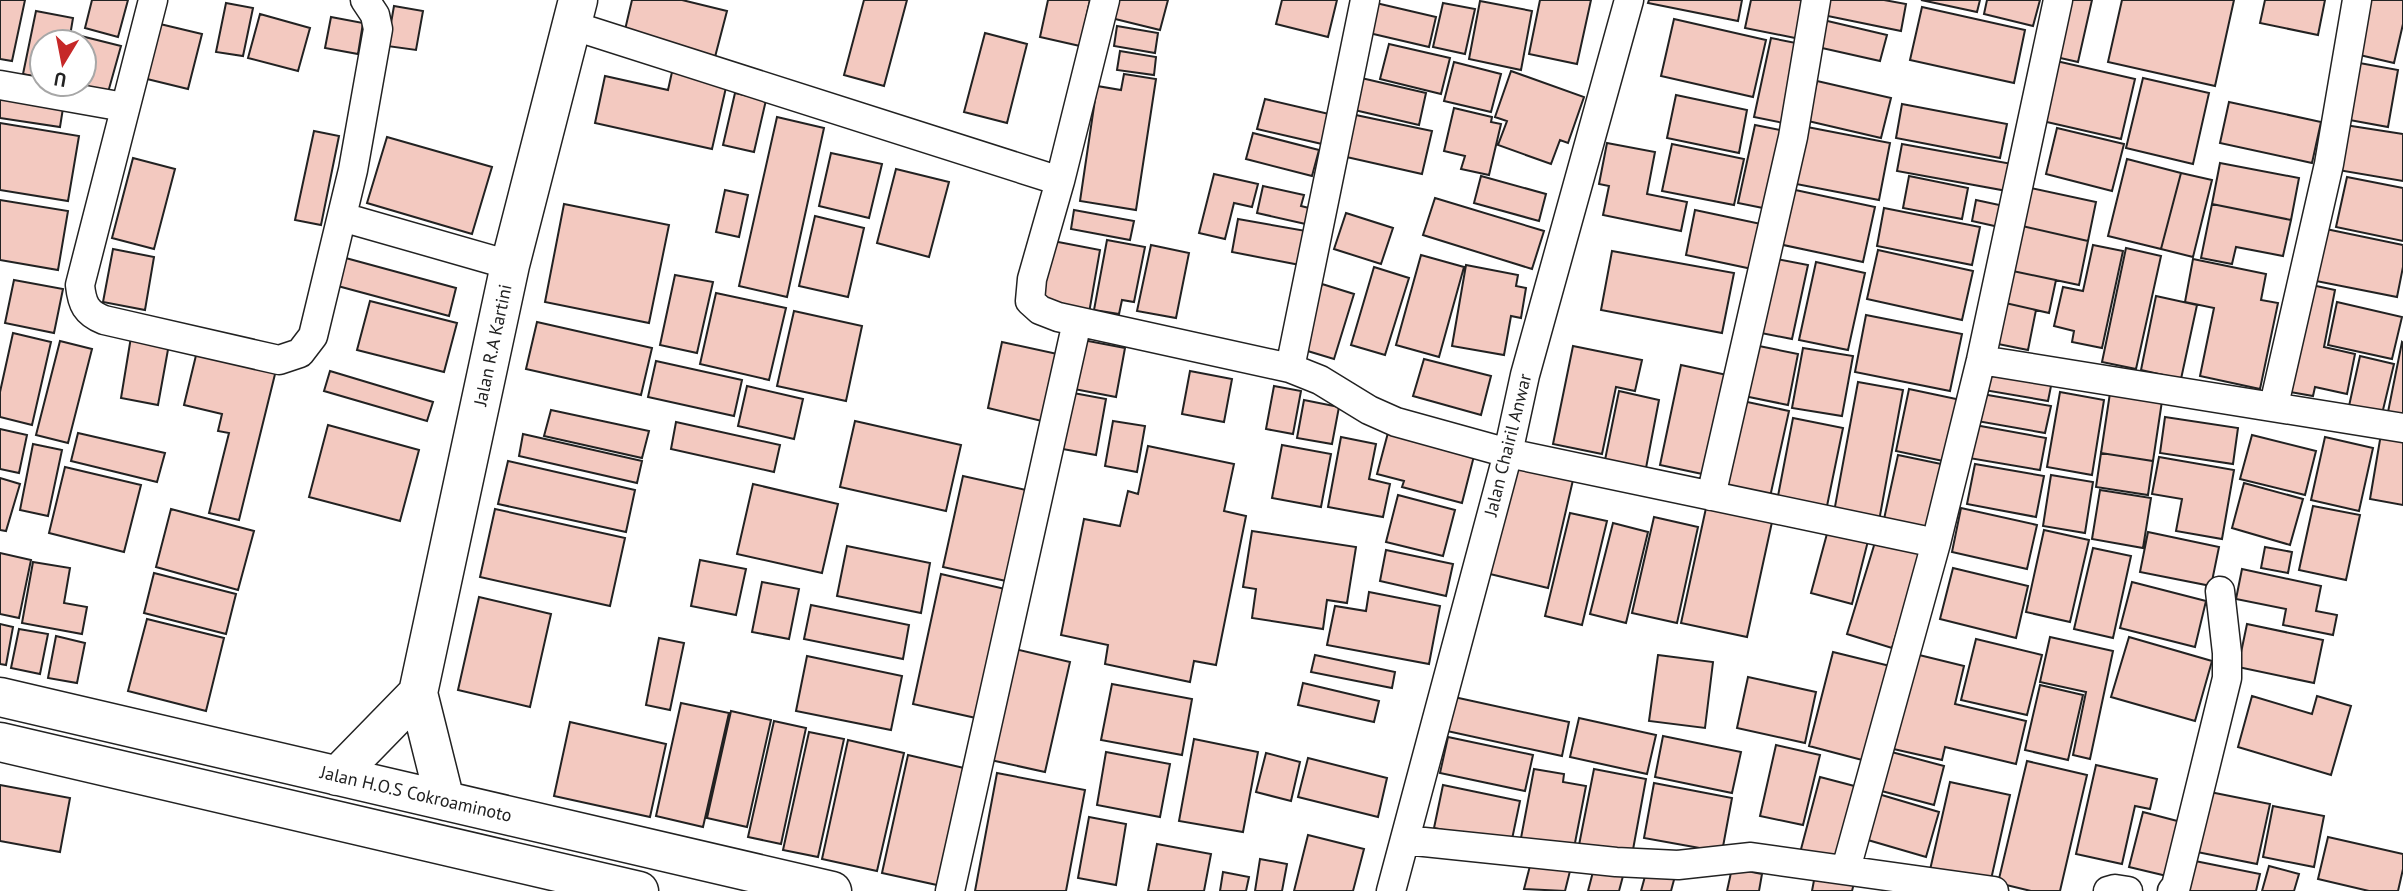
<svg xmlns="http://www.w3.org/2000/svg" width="2403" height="891" font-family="'PT Sans',sans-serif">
  <rect width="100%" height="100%" fill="#fff"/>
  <path fill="#f3c9c0" stroke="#222" stroke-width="2" d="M0,0H25L12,61L0,59Z
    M92,0H128L118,37L85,28Z
    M632,0H682L727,11L715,57L624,34Z
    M864,0H907L884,86L844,75Z
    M1048,0H1090L1080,46L1040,37Z
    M1111,0H1168L1160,30L1107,17Z
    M1282,0H1337L1328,37L1276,24Z
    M1540,0H1591L1577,64L1529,54Z
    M1649,0H1742L1738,21L1648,3Z
    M1751,0H1813L1805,40L1745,28Z
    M1821,0H1884L1906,4L1901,31L1818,14Z
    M1921,0H1980L1977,12Z
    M1987,0H2040L2033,26L1984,14Z
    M2060,0H2092L2078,62L2047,55Z
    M2122,0H2234L2215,86L2108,62Z
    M2265,0H2325L2318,35L2260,23Z
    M2363,0H2403V24L2394,63L2351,53Z
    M1480,1L1532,11L1521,70L1469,59Z
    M226,3L253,8L243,56L216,52Z
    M1376,3L1436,17L1429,47L1369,33Z
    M1443,3L1475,9L1465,54L1433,47Z
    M394,6L423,11L416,50L387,46Z
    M1922,7L2025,30L2014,83L1910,60Z
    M36,11L73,18L69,42H42V78L23,74Z
    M260,14L310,28L298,71L248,58Z
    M331,17L363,23L358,54L325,48Z
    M1674,19L1766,40L1753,97L1661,76Z
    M1819,19L1887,35L1880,61L1813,46Z
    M160,24L202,34L188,89L147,79Z
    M1117,26L1158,33L1155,53L1114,46Z
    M985,33L1027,44L1007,123L964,112Z
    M81,36L121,46L107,96L68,84H84V42H80Z
    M1771,38L1806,45L1788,124L1754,117Z
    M1389,44L1450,58L1441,94L1380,79Z
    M1120,51L1156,57L1154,75L1117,70Z
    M2052,60L2135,79L2121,139L2038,120Z
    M1454,62L1501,74L1491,112L1444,101Z
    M2354,62L2398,70L2388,127L2344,119Z
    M1511,71L1584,97L1568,143L1560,140L1551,164L1498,145L1507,121L1495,117Z
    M672,72L727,83L712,149L595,123L605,76L668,90Z
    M1124,74L1156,79L1136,210L1080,201L1097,86L1121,90Z
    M1357,77L1426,93L1419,125L1350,109Z
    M2143,78L2209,93L2193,164L2126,148Z
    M1817,81L1891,98L1881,138L1808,121Z
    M0,92L64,102L60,127L0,118Z
    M735,93L766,100L754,152L723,145Z
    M1676,95L1747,110L1739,153L1667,138Z
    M1265,99L1329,114L1322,144L1257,129Z
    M2229,102L2321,122L2312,163L2220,143Z
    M1902,104L2007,124L2000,158L1896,138Z
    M1454,108L1492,117L1491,122L1501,124L1489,175L1461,169L1465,156L1444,151Z
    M1351,114L1432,131L1422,174L1342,156Z
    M777,117L824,128L787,297L739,286Z
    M0,123L79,136L68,201L0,190Z
    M1755,125L1785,131L1768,209L1738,203Z
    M2345,125L2403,134V181L2338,170Z
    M1802,126L1890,143L1879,200L1791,183Z
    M2057,128L2124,144L2112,191L2046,174Z
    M314,131L339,136L321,225L295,220Z
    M1253,133L1319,150L1312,176L1246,159Z
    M387,137L492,167L472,234L367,203Z
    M1607,143L1655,152L1647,194L1687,202L1681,231L1603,215L1609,186L1599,184Z
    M1672,144L1744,159L1734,205L1662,191Z
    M1902,144L2012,164L2007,191L1897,171Z
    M831,153L882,164L869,218L819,206Z
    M133,158L175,169L154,249L112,238Z
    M2127,159L2181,173L2161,249L2108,236Z
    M2220,163L2299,178L2291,220L2212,204Z
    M896,169L949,182L929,257L877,243Z
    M2181,173L2212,180L2193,257L2161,249Z
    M1214,174L1258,184L1252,207L1234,203L1225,239L1199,233Z
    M1481,176L1546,194L1539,221L1474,203Z
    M1909,176L1968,188L1962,219L1903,208Z
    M2347,177L2403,188V241L2336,227Z
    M1263,186L1304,195L1301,206L1313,209L1310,225L1257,213Z
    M2026,187L2096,202L2088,241L2018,225Z
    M1786,188L1875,207L1863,262L1774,243Z
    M725,190L748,195L739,237L716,232Z
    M1435,198L1544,231L1532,269L1423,235Z
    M0,200L68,211L58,270L0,260Z
    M1976,200L2004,206L1999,227L1972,221Z
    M564,204L669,225L649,323L545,302Z
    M2212,204L2291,220L2283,256L2236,247L2232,264L2201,258Z
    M1884,208L1980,227L1972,265L1877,246Z
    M1074,210L1134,221L1130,240L1071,229Z
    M1695,210L1761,224L1752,269L1686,255Z
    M1346,213L1393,228L1381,264L1334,249Z
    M815,216L864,228L848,297L799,286Z
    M1238,219L1306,231L1300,265L1232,252Z
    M2018,225L2088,241L2079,285L2008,270Z
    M2326,229L2403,245V267L2397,297L2316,281Z
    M1107,240L1145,247L1134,302L1122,300L1119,314L1094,310Z
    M1053,241L1100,250L1089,313L1042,304Z
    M1151,245L1189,253L1176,318L1137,311Z
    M2093,245L2123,251L2102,348L2072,342L2074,331L2054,326L2063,287L2083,291Z
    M2126,248L2161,256L2136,369L2102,362Z
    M113,249L154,257L145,310L103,302Z
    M1878,250L1973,271L1962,320L1867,299Z
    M1612,251L1734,273L1722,333L1601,310Z
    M1421,255L1464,267L1439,357L1396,345Z
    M342,257L456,288L449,316L334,285Z
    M1772,258L1808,265L1792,339L1756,332Z
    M2193,259L2266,274L2261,300L2278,303L2260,389L2200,376L2214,308L2185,302Z
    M1816,262L1865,273L1848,350L1799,340Z
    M1466,265L1518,275L1516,286L1526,288L1521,318L1511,316L1504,355L1452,346Z
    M1374,267L1409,278L1385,355L1351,345Z
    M2008,270L2056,280L2049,313L2001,302Z
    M675,275L713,282L697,353L660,345Z
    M14,280L63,289L54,333L5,323Z
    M1322,284L1354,294L1334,359L1301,349Z
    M2307,284L2335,290L2324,347L2355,354L2347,394L2315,387L2313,396L2284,391Z
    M716,293L786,308L769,380L700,364Z
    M2156,296L2197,305L2181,379L2141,370Z
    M370,301L457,323L444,372L357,350Z
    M2001,302L2036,310L2028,350L1993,343Z
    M2337,302L2402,317L2392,359L2328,345Z
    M794,311L862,326L846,401L777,386Z
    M1866,315L1962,334L1950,391L1855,372Z
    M537,322L652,348L641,395L526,369Z
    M13,333L51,342L32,425L0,417V392Z
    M131,337L169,344L158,405L121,398Z
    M1083,340L1125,348L1116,397L1074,389Z
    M60,341L92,349L68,443L36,435Z
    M1002,342L1062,355L1046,422L988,408Z
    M2402,342L2403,343V415L2388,412Z
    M199,343L278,362L239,520L209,513L229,433L218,431L222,414L184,405Z
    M1754,345L1798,354L1788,405L1744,396Z
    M1573,346L1642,360L1635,391L1616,387L1602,454L1553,444Z
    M1803,348L1853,356L1842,416L1792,408Z
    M2360,356L2394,364L2382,414L2349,406Z
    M1424,359L1491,376L1481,415L1413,396Z
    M656,361L742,380L734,416L648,397Z
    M1681,365L1727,375L1707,475L1660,465Z
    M1988,365L2053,376L2048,401L1984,390Z
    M330,371L433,402L427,421L324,391Z
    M1190,371L1232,379L1224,422L1182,414Z
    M1858,382L1903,390L1879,521L1834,512Z
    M747,386L803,399L794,439L738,426Z
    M1274,386L1301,391L1293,434L1266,429Z
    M1909,389L1961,400L1948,462L1896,451Z
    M1619,391L1659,400L1646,468L1605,460Z
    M1068,392L1106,399L1096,455L1057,448Z
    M2060,392L2104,400L2092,475L2047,467Z
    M2110,393L2162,401L2153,461L2101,453Z
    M1982,394L2051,406L2045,433L1977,421Z
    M1304,400L1339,407L1332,444L1297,438Z
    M1738,400L1789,411L1770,497L1719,486Z
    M551,410L649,431L642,458L544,436Z
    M2165,417L2238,428L2233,464L2160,453Z
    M1793,418L1843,428L1827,506L1778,496Z
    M855,421L961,445L946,511L840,487Z
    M1113,421L1145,426L1137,472L1105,466Z
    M676,422L780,445L774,472L671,449Z
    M328,425L419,450L400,521L309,497Z
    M1975,425L2046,438L2040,470L1969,458Z
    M0,429L27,435L19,473L0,469Z
    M1389,429L1475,452L1462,503L1402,487L1404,481L1377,474Z
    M78,433L165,453L157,482L71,461Z
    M523,434L642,461L637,483L519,456Z
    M2381,434L2403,438V505L2370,499Z
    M2252,435L2316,451L2305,495L2240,479Z
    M1341,437L1376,444L1369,479L1390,484L1383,517L1328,507Z
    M2325,437L2373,448L2359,511L2311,500Z
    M33,444L62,450L48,516L20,510Z
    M1282,445L1331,454L1321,507L1272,498Z
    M1148,446L1234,464L1224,511L1246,516L1216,665L1194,661L1190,682L1105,664L1108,645L1061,635L1084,519L1120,526L1128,491L1138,494Z
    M2101,453L2153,461L2148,495L2096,487Z
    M1898,455L1946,465L1932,530L1884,519Z
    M2159,457L2234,470L2222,539L2176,531L2182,499L2152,494Z
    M508,461L635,490L626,532L498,504Z
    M1975,464L2044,476L2036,517L1967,504Z
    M1515,466L1573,480L1548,588L1490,574Z
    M65,467L141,485L124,552L49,533Z
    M2051,475L2093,482L2085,533L2043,526Z
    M963,476L1026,490L1006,581L943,567Z
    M0,478L20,484L6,531L0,530Z
    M2244,483L2303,499L2290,545L2232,528Z
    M753,484L838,504L822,573L737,554Z
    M2100,490L2151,498L2143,548L2092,539Z
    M1398,495L1455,510L1443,556L1386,542Z
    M2313,506L2360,515L2346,580L2299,570Z
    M1706,508L1772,522L1747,637L1681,623Z
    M1961,508L2037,525L2027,569L1952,552Z
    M171,509L254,531L238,590L156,567Z
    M495,509L625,538L610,606L480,577Z
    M1570,513L1607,521L1582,625L1545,616Z
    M1654,517L1698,527L1677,623L1632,613Z
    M1613,523L1648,532L1626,623L1590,614Z
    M1828,530L1868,541L1852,604L1811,593Z
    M2044,530L2089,540L2070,622L2026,612Z
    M1252,531L1356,547L1347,603L1327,600L1323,629L1252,618L1256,589L1243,587Z
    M2148,532L2219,547L2211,586L2140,572Z
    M1876,539L1921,552L1892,648L1847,634Z
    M847,546L930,563L921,613L837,596Z
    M2265,547L2292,552L2288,573L2261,568Z
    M2093,548L2131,556L2113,638L2074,629Z
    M1386,550L1453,564L1446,596L1380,581Z
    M0,553L31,560L19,618L0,614Z
    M700,560L746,569L736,615L691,606Z
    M33,562L70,568L64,603L87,607L82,634L22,623Z
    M1953,568L2028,586L2016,638L1940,619Z
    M2242,569L2321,586L2316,611L2337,615L2333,635L2283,625L2286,609L2236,599Z
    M154,573L236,594L226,634L144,613Z
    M941,574L1005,589L976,718L913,704Z
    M762,582L799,589L789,639L752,632Z
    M2132,582L2206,601L2195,647L2120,628Z
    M1369,592L1440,606L1429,664L1327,645L1335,606L1366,611Z
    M479,597L551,614L530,707L458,690Z
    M811,605L909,625L903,659L804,639Z
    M147,619L224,638L206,711L128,691Z
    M0,624L13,627L6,665L0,664Z
    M2247,624L2323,640L2314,683L2238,667Z
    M19,629L48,634L40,674L11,668Z
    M56,636L85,643L77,683L48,678Z
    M2050,637L2113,651L2090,759L2073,755L2086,692L2040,682Z
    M2129,637L2212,661L2195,721L2111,697Z
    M659,638L684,643L670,710L646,705Z
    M1976,639L2042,655L2027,715L1961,700Z
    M1011,648L1070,662L1045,772L986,759Z
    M1833,652L1890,666L1866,761L1809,746Z
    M1911,653L1964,666L1955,704L2026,721L2016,764L1945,747L1942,760L1889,748Z
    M1315,655L1395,672L1392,688L1311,672Z
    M1658,655L1713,662L1705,728L1649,721Z
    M807,656L902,676L891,730L796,711Z
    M1748,677L1816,692L1805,743L1737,728Z
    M1303,683L1379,701L1374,722L1298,705Z
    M1112,684L1192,699L1182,755L1101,740Z
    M2040,685L2083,695L2068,760L2025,750Z
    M2252,696L2312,714L2317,696L2351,706L2331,775L2238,747Z
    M1454,697L1569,722L1562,756L1447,731Z
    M681,703L729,713L703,827L656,816Z
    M731,711L771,720L747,827L707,818Z
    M1579,718L1656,735L1647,774L1570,757Z
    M774,721L806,728L781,844L748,837Z
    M570,722L666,744L650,817L554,796Z
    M809,732L844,739L818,857L783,850Z
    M1663,736L1741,752L1732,793L1655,777Z
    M1448,737L1533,755L1525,791L1440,773Z
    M1194,739L1258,752L1243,832L1179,821Z
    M848,740L904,753L877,871L822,859Z
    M1776,745L1820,755L1803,825L1760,816Z
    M1884,750L1944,766L1934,805L1874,789Z
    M1106,752L1170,764L1160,817L1097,805Z
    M1266,753L1300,762L1291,801L1256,792Z
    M908,755L964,768L937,885L882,873Z
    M1308,758L1387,778L1378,817L1298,797Z
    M2027,761L2087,775L2060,891H2031L1998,883Z
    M2096,765L2157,779L2150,809L2135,806L2122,864L2076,854Z
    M1534,769L1564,774L1563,782L1586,786L1574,848L1521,838Z
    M1594,769L1646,779L1632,855L1579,845Z
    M997,773L1085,790L1066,891H975Z
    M1820,777L1862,788L1836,862L1800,853Z
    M1950,782L2010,795L1990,884L1930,870Z
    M1654,783L1732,798L1722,852L1644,838Z
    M0,785L70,798L60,852L0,841Z
    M1443,785L1520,801L1511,844L1434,828Z
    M2205,791L2270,804L2257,864L2192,851Z
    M1875,793L1939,812L1926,857L1861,838Z
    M2273,806L2324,816L2314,867L2263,857Z
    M2143,812L2185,823L2171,877L2129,867Z
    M1089,817L1126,824L1116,885L1078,878Z
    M1308,835L1364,849L1353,891H1294Z
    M2328,837L2403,854V869L2398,891H2369L2318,879Z
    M1157,844L1211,854L1204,891H1148Z
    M1260,859L1287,864L1282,891H1255Z
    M2190,860L2260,874L2256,891H2184Z
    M1531,862L1570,871L1565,891L1524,889Z
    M2269,866L2299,874L2294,891H2262Z
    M1594,868L1623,876L1619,891H1588Z
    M1732,868L1762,874L1759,891H1727Z
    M1647,869L1675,876L1671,891H1641Z
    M1223,872L1249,877L1246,891H1220Z
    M1815,875L1854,883L1852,891H1812Z"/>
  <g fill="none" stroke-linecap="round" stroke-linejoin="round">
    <defs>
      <path id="street" d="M153,0L80,285C82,304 86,313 104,320L279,360L300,353L313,336L353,170L378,29L375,15L365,0
        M1105,0L1060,181L1032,279L1030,301L1040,310L1058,317L1290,368L1320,380L1369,410L1396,422L1508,453L1936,543
        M571,25L1060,181
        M0,85L124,107
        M342,217L510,265
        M1981,360L2403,428
        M1290,368L1365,0
        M2274,405L2329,164L2357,0
        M1711,496L1793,137L1816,0
        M1405,840L1616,862L1678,865L1751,857L1994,891
        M1846,869L1936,543L1981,360L2058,0
        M950,891L1077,322
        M1391,891L1508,453L1525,375L1629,0
        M2108,891L2115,889L2128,891
        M2172,891L2176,886L2227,678V653L2220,591"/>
      <path id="secondary" d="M0,697L832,891
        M0,742L639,891
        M337,776L418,693
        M445,801L418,693L510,265L578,0"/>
    </defs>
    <use href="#street" stroke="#222" stroke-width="31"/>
    <use href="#secondary" stroke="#222" stroke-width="41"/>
    <use href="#street" stroke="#fff" stroke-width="28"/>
    <use href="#secondary" stroke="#fff" stroke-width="38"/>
  </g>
  <g text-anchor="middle" stroke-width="5" stroke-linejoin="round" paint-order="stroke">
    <g font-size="18" fill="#222" stroke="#fff">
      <text transform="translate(493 345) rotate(-78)" y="6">Jalan R.A Kartini</text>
      <text transform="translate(1508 445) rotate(-76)" y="6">Jalan Chairil Anwar</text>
      <text transform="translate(416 794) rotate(13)" y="6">Jalan H.O.S Cokroaminoto</text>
    </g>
  </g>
  <g transform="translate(63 63) rotate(190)"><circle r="33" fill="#ffffff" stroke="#a7a7a7" stroke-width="2"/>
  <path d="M0-5L12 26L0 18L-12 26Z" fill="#c62828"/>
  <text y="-10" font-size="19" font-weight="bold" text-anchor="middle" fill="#222222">U</text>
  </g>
</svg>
